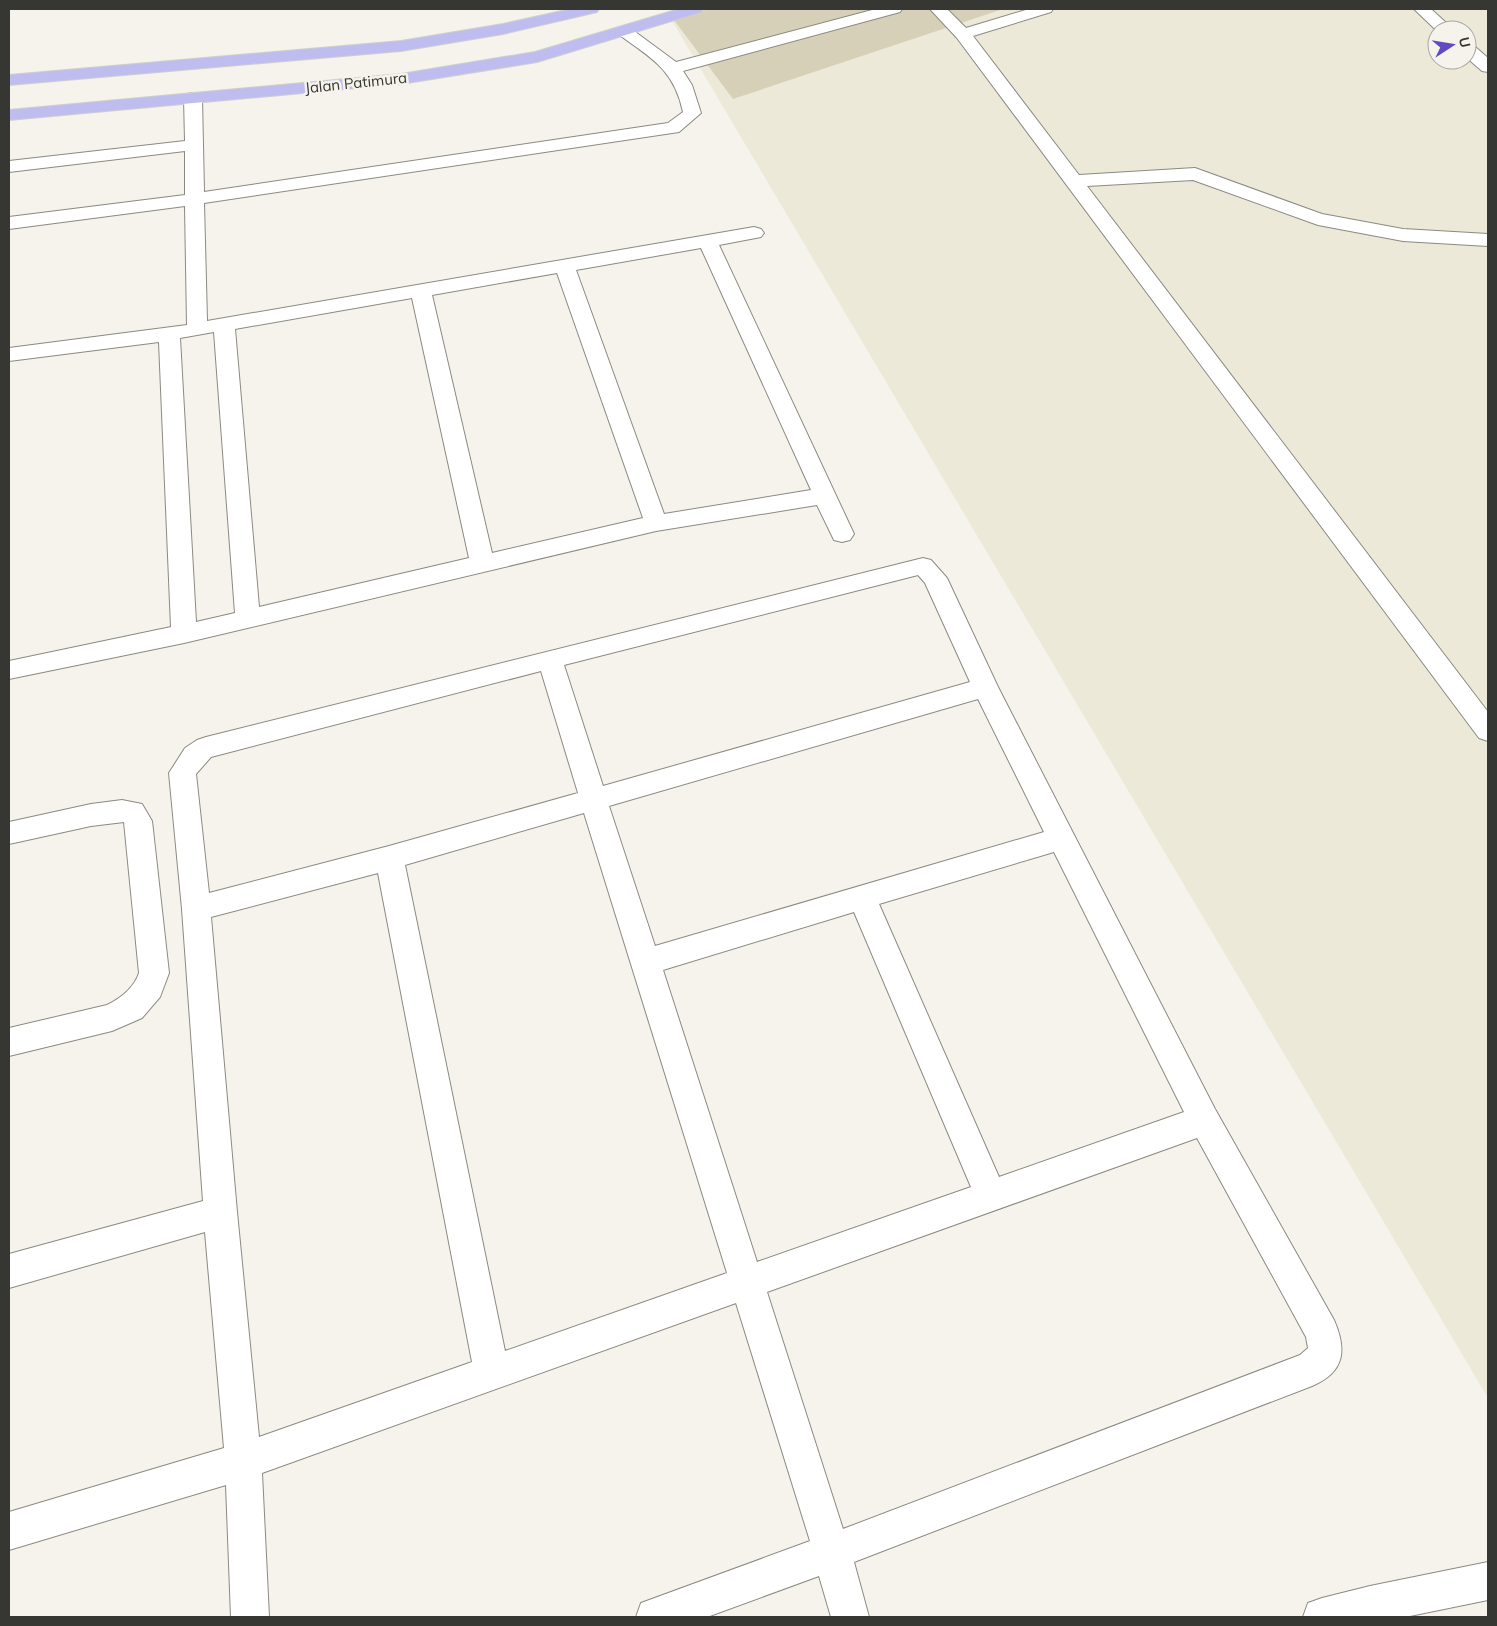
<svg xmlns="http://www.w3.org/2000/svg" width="1497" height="1626" font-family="Mulish,sans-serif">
  <rect width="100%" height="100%" fill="#f5f3eb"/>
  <path fill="#ece9d9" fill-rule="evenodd" d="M705,9H1488V1398L671,19ZM1437,30H1467V60H1437Z"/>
  <path fill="#d5d0b7" d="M709,9H1003L733,99L674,20Z"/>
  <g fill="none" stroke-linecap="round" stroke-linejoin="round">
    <defs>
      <path id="minor" d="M876,9H902L900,12L683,71L692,85L701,113L679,132L204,203L207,321L754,227L761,229L764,233L761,237L719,245L854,534L850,540L842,542L834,540L817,505L656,531L184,643L9,679V661L171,627L159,342L9,361V348L187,325L185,206L9,229V217L185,195V151L9,172V161L185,141L184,98L187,94L193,93L199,94L202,98L204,192L668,123L683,112C674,69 651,58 618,34L616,31L618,28H630L676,62ZM701,248L811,490L664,514L576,270ZM557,273L643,518L492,553L432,295ZM412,298L469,558L259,607L235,329ZM214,332L235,613L196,622L180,338Z
        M930,9H947L966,28L1029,9H1053L1051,12L973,36L1079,175L1195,168L1322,214L1403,229L1488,234V246L1403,241L1318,225L1193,180L1087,186L1488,712V741L1479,738L957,38Z
        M1414,9H1431L1454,30L1437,31Z
        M1467,44L1473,45L1488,58V72L1482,71L1467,58Z
        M923,558L931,560L947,578L998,687L1215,1109L1334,1320C1347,1350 1345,1372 1312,1386L854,1562L869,1617H831L819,1576L707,1617H636L641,1603L810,1541L736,1303L262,1473L269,1617H231L226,1485L9,1550V1512L224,1448L205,1232L9,1288V1254L203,1201L182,909L169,773L185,748L197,740L206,737ZM918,575L925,583L970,682L603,786L564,665ZM541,671L578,793L389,846L209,893L196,774L211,757ZM978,699L1044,832L655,946L609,806ZM584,813L727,1273L505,1351L405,865ZM1054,852L1184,1112L999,1177L879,904ZM378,873L472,1362L259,1437L237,1212L211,917ZM854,912L971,1187L757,1262L663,970ZM1197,1138L1306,1337L1308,1348L1300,1355L843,1529L767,1292Z
        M122,800L142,804L152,821L169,973L160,997L142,1018L112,1031L9,1056V1028L107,1005C121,998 134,988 139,973L124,822L91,826L9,844V822L91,804Z
        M1488,1562V1600L1405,1617H1303L1308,1603L1322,1598L1370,1586Z"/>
      <path id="highway" d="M571,9H599L597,12L503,34L401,51L9,85V75L401,41L503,24Z
        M679,9H703L701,12L537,62L401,84L9,120V110L401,74L535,52Z"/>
    </defs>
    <use href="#minor" stroke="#8b8a82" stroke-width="2"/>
    <use href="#highway" stroke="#cfcfce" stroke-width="2"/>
    <use href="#minor" fill="#fff" fill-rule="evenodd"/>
    <use href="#highway" fill="#bfbdef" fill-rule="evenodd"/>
  </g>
  <g text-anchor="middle" stroke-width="5" stroke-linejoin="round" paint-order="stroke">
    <g font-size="15" fill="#363632" stroke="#f5f3eb">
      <text transform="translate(356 83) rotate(-6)" y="5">Jalan Patimura</text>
    </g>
  </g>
  <rect width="1497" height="1626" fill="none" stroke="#363632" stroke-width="20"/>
  <g transform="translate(1452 45) rotate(78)"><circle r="24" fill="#f5f3eb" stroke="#a9a7a1"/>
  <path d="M0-4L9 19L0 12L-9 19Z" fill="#614bc3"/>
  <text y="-8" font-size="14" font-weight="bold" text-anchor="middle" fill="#363632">U</text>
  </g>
</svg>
